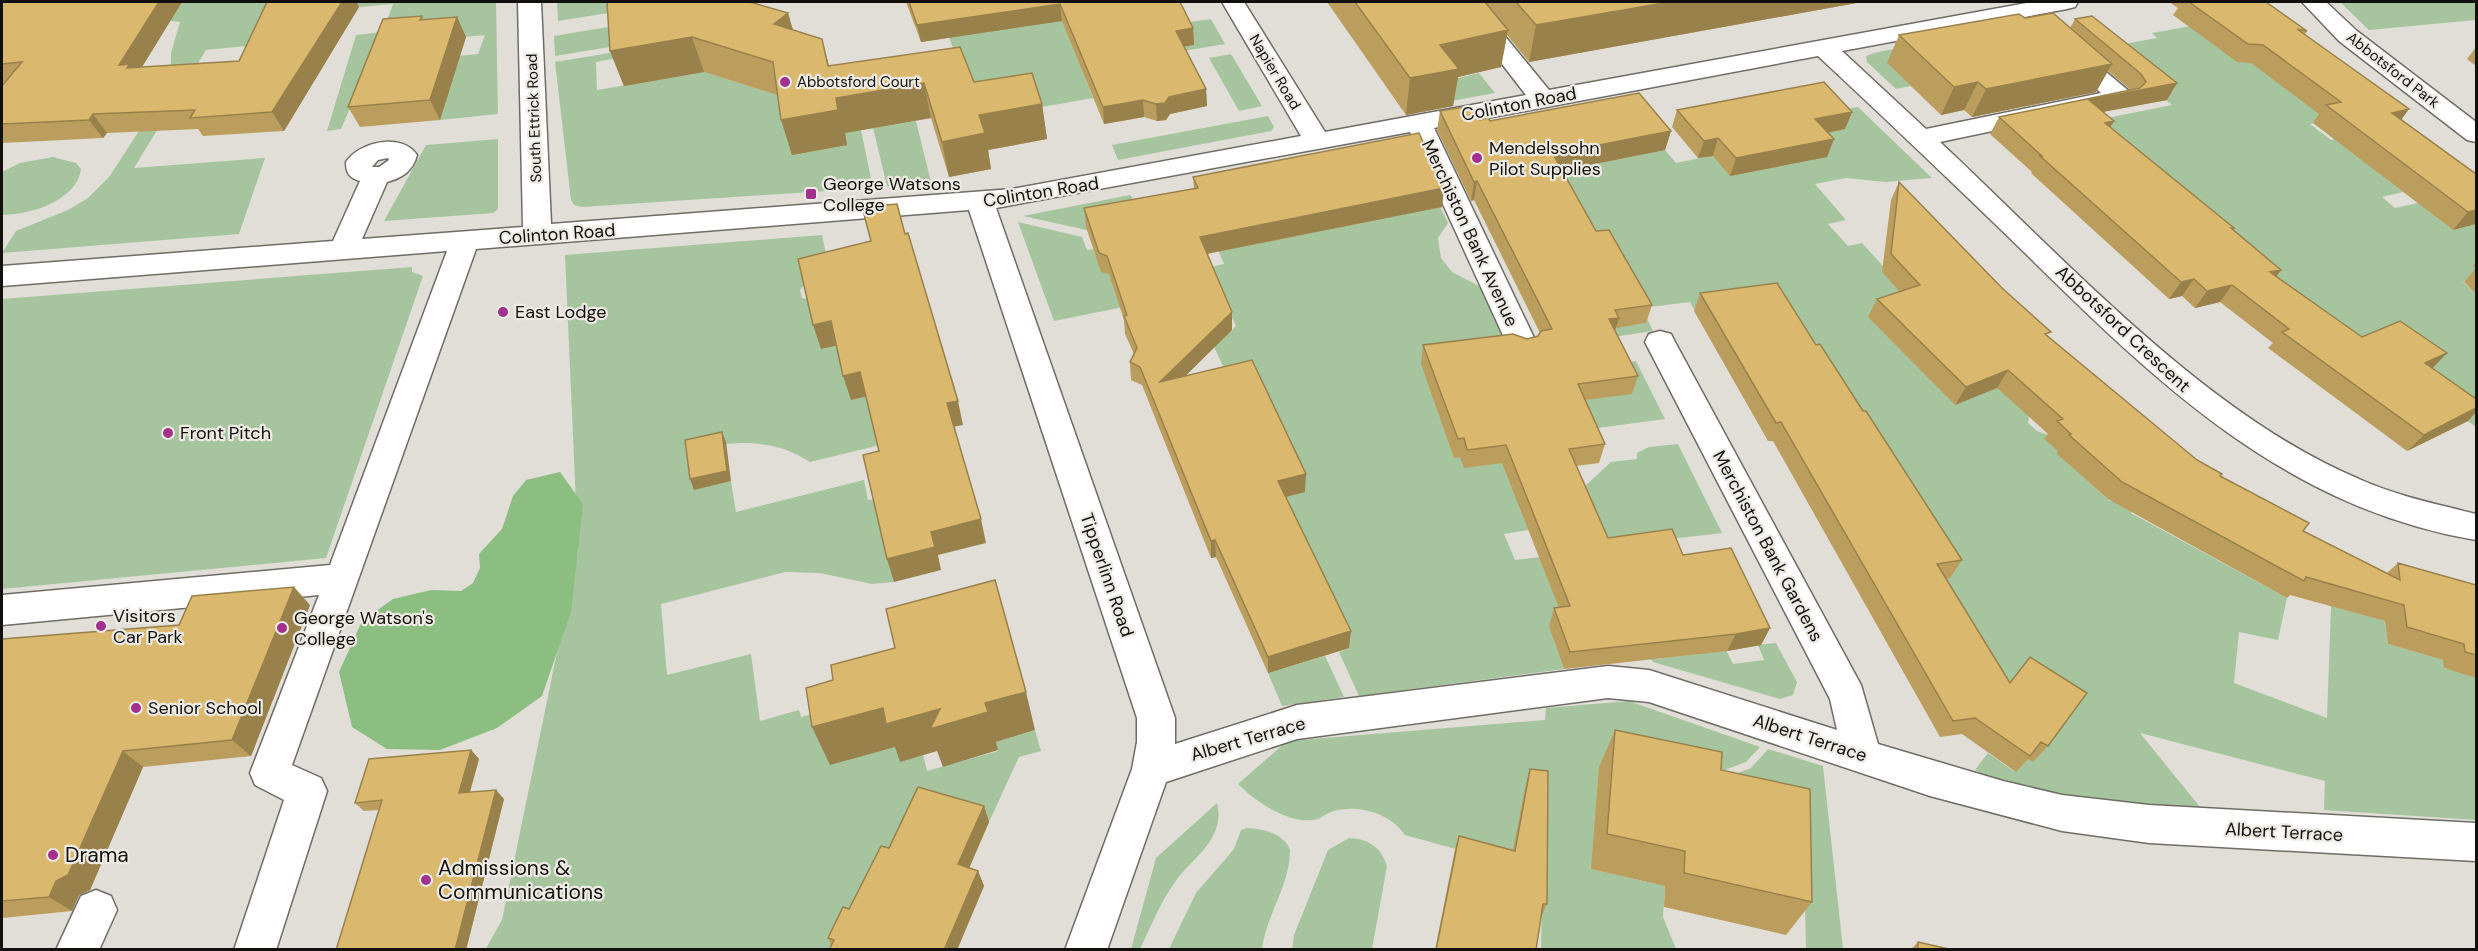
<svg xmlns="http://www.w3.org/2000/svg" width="2478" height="951" font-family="'DM Sans',sans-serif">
  <rect width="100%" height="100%" fill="#e1ded7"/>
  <path fill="#a6c59f" d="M2,2H496L498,114L440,120L458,56L478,54L485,35L430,40L374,52L341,129L327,131L356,35L383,32L393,4L281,14L267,44L206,50L134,168L265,158L239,234L2,253L16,231L68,210L88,198L109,177L171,82V53L180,22Z
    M557,2H628L627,10L558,21Z
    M936,2L1076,19L1123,56L1193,45L1183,23L1211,19L1225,44L1124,61L1083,72L1093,98L1008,113L981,124Z
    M2340,2H2476V20L2369,30Z
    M2209,23L2259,60L2328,120L2310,124L2331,140L2349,136L2389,181L2403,192L2382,197L2395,208L2418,203L2453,230L2476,224V269L2472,280L2463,282L2476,294V427L2415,384L2348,354L2087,122L2172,105L2103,48L2157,38L2152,33Z
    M620,25L622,45L555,56L554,36Z
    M1958,36L1888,64L1911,86L1896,89L1867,62L1866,56L1874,53Z
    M622,51V57L596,62L597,90L704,72L783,97L847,145L845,133L861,130L873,188L582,207L574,205L571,200L555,62Z
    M1231,54L1262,106L1239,111L1209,58Z
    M1479,73L1495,93L1402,110L1392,94Z
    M1858,107L1932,178L1885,182L1846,178L1815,184L1846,220L1828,224L1848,246L1862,243L1916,302L1869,317L1955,405L2009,383L2029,417L2028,423L2037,431L2051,436L2059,452L2057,453L2110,501L2139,489L2131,513L2287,598L2278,640L2239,632L2234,683L2327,718L2331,606L2385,621L2388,644L2443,660L2445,669L2476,670V820L2324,810L2325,781L2140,733L2200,807C2133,803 2034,803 1975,770L1988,753L2015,772L1977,724L1925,581L1949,578L1695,311L1690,302L1642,308L1653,331L1613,337L1608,327L1643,324L1521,178L1665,150L1676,163L1725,153L1829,112Z
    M1268,116L1274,127L1271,131L1118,160L1112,145Z
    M916,121L931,182L887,186L873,128Z
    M498,139V209L493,213L384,221L426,145Z
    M53,157L76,163L81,169C77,201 29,215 2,215V172L20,163Z
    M1130,195L1146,216L1091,231L1023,216Z
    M1440,207L1448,223L1438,238L1441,258L1452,272L1479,286L1504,337L1460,457L1510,462L1529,530L1504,534L1515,560L1540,557L1583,488L1611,462L1637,459V453L1649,447L1678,444L1722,533L1662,540L1652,645L1657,659L1726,650L1733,664L1764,660L1758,645L1776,643L1797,682L1793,695L1780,699L1653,662L1650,658L1554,640L1564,669L1359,696L1339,652L1349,648L1275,499L1305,491L1232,386L1210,338L1229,333L1236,326L1231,315L1188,294L1054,321L1018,222L1082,237L1087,250L1093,249L1096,257L1103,256L1206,268L1224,264L1212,236Z
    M822,235L827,259L800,290L802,298L812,300L868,396L880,445L810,462C773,437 732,441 690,450L694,489L731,481L736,512L864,480L868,500L875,499L894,582L872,584L820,573L785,572L661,604L667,675L751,654L760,721L799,710L801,717L847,704L898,746L900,761L923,755L927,771L998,751L996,742L1035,730L1041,751L1019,757L989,822L925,804L838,949L485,950L502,920L578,550L565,255Z
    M412,267V272L423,276L326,558L2,589V299Z
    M1636,361L1665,419L1546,435L1617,364Z
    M1325,656L1344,697L1282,706L1268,673Z
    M1629,701L1760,747L1746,762L1722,771L1591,869L1665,886L1663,917L1676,949H1541L1543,838L1510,864L1405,835C1390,813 1359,804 1334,811C1326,813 1320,820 1312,820C1287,823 1255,801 1238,784L1287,741L1545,720L1546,708Z
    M1768,749L1823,766L1843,949H1806L1803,822L1735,774L1751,768Z
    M1217,803C1226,839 1193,857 1175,882C1160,903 1151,926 1140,949H1131L1156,858Z
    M1247,828C1263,829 1284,833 1290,850C1290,886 1266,915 1262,949H1169L1196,893L1234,849L1241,830Z
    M1349,838C1369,839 1381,847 1387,866L1372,949H1292L1294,935L1328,850Z"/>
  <path fill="#8bbe80" d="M560,472L583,504L571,612L542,696L497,728L440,750L387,749L352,727L339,672L362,621L393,599L431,590L461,591L473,583L480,568L479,554L502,529L513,496L526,480Z"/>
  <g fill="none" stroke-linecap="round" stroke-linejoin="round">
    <defs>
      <path id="minor" d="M518,2H541L551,224L1012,189L1301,136L1222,2H1244L1325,132L1526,95L1454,2H1477L1549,90L2032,2H2078L2075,7L2067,9L1842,51L1926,129L2101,93L2055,52L2058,47L2067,45L2076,47L2130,92L2134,97L2130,102L1940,142C2062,256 2204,414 2359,479C2397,496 2436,504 2476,514V540C2286,508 2157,383 2025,253C1957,187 1888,121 1818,56L1434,128L1537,344L1533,352L1522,355L1511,352L1507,344L1410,132L996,208L1175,718V744L1297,705L1608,666L1649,670L1837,730L1830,699L1645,342L1649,334L1660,331L1671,334L1675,342L1861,685L1878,744L2003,781L2062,795L2149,805L2476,823V861L2149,843L2062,831L1930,796L1649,702L1608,698L1297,739L1166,782L1107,950H1065L1132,769L1137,742V718L969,210L476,249L292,765L321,778L327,791L276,950H234L284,800L255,785L250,773L319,595L2,625V595L330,565L447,251L2,286V266L333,241L360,181C349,178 346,173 346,162C359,142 402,132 417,155C413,171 402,178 387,182L362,239L523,227ZM388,158L389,160L379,167H372L378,160Z
        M2302,2H2326L2357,31L2476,122V142L2467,140L2339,41Z
        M96,890L111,896L117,910L99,950H56L81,896Z"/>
    </defs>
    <use href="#minor" stroke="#6f6c66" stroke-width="3"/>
    <use href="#minor" fill="#fff" fill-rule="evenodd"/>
  </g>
  <path fill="#bb9e5e" d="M2,2H182L142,67L239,61L359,7L284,131L203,136L198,129L107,133L103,138L2,143V86L4,83H2Z
    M906,2H1180L1193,28L1194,45L1184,46L1206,89L1207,106L1170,114L1166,120L1157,121L1144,117L1104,124L1062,21L921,42Z
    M1327,2H1862L1529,62L1507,35L1501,67L1458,77L1453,106L1406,115Z
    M2169,2H2266L2307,31L2305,34L2401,119L2476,174V224L2453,230L2313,123L2319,114L2251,63L2237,62L2173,15L2178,8Z
    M788,13L793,30L829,66L974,82L1042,104L1047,139L988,150L991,169L949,177L931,118L845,133L847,145L792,155L777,95L704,72L624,86L610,51Z
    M422,16L424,20L457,17L466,37L440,120L360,127L348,107Z
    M2025,18L2070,28L2075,19L2177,83L2167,100L2103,112L2114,121L2110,127L2234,228L2233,230L2281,270L2276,277L2362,337L2432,369L2476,399V412L2468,421L2407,451L2268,348L2273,343L2220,302L2195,308L2182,296L2169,299L2031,173L2032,172L1990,134L1999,117L2131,90L2108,71L2096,92L1972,117L1964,110L1941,115L1887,63L1899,35Z
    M2476,47V66L2467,59Z
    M1677,110L1852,112L1845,129L1828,133L1834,139L1827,157L1730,176L1713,156L1698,158L1672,127Z
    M1440,111L1480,120L1671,131L1665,150L1562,170L1596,231L1652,305L1646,323L1616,328L1615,331L1638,376L1632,394L1585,400L1605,444L1599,463L1576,466L1608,538L1683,555L1770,628L1761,645L1727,651L1564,669L1549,626L1554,608H1559L1502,463L1464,468L1460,457L1454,458L1421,364L1423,345L1527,339L1538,336L1540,333L1474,200L1471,201L1437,130Z
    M1193,177L1444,188L1442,207L1207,254L1232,330L1185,376L1305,492L1286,496L1349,648L1268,673L1216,557L1211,558L1142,385L1131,380L1130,362L1134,354L1125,334L1124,320L1109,274L1101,272L1086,227L1084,208L1194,189Z
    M1899,182L2048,336L2197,460L2303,531L2387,573L2398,563L2476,585V678L2444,668L2443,660L2388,644L2385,621L2290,595L2287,598L2108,499L2056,453L2058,451L2044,439L2048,434L1997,388L1955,405L1868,317L1877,299L1900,292L1882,272L1891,200Z
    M2476,262V294L2464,282L2476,268L2473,266Z
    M1700,293L1816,345L1863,411L1962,560L1950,578L1946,579L2048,746L2033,762L2028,759L2016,772L1962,734L1940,737L1773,441H1768L1694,311Z
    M310,605L251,756L143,767L90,890L79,895L72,911L2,918V639L179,625Z
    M1615,730L1721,770L1812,902L1786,935L1664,907L1665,886L1591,869L1599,767Z
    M471,750L479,759L470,792L504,799L466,950H336L379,810L364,811L355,803Z
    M1530,769L1547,904L1541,917L1536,950H1435L1455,849L1459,836L1513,850L1526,783Z
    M984,806L989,822L969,868L978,871L984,886L957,950H829L831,945L828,938L849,909L889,848Z
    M1918,942L1953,950H1910Z"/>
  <path fill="#99814c" d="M159,2H182L137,75L119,65Z
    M342,2H357L359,7L284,131L272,112Z
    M1670,2H1862L1529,62L1536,25Z
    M1060,4L1062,21L921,42L917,25Z
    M788,13L798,48L774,24Z
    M457,17L466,37L440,120L430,100Z
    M1193,28L1194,45L1176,48V31Z
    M1508,30L1501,67L1458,77L1453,106L1406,115L1410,78L1440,45Z
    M692,37L704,72L624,86L610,51Z
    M822,39L831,74L924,83L931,118L845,133L847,145L792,155L781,120L828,66Z
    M2112,64L2096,92L1972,117L1986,89Z
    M1978,82L1964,110L1941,115L1954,87Z
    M2177,83L2167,100L2080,116L2089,100Z
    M1206,89L1207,106L1170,114L1166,120L1157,121L1156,104L1169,97Z
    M1143,100L1144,117L1104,124L1103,107Z
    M1042,104L1047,139L988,150L991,169L949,177L942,142L979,115Z
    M2409,109L2396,127L2392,113Z
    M1852,112L1845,129L1809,136L1815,119Z
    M93,114L107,133L103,138L89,120Z
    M2114,121L2104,137L2105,123Z
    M1671,131L1665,150L1549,173L1553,154Z
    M1718,138L1713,156L1698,158L1704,141Z
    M1834,139L1827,157L1730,176L1736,158Z
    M1477,181L1474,200L1471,201L1474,182Z
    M1444,188L1442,207L1200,255V237Z
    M2476,210V224L2453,230L2468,212Z
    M2281,270L2268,287L2270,272Z
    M2194,279L2182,296L2169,299L2181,282Z
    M2232,285L2220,302L2195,308L2207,291Z
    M1232,312V330L1161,400L1160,382Z
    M1619,318L1613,337L1609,319Z
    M831,321L839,345L821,349L813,325Z
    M2447,353L2431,370L2425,363Z
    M2008,370L1997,388L1955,405L1966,387Z
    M860,372L868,396L851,400L843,376Z
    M958,401L963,425L952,427L947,403Z
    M2476,408V412L2468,421L2407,451L2424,435Z
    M722,432L726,442L731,481L694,490L690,479Z
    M1306,474L1305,492L1278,499V481Z
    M981,519L986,543L938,555L941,570L894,582L887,559L931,532Z
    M1215,540L1216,557L1211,558V541Z
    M294,587L310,605L251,756L232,740Z
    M1770,628L1761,645L1727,651L1736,634Z
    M1351,631L1349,648L1268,673V657Z
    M1026,692L1035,730L996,742L998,750L943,767L937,751L900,762L895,747L830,765L812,727L883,708L940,709L985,703Z
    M471,750L479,759L467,802L459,793Z
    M123,751L143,767L90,890L79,895L72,911L49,897Z
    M496,790L504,799L466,950H455Z
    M984,806L989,822L964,880L958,864Z
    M978,871L984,886L957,950H944Z"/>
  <path fill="#dab86d" stroke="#99814c" stroke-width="1.5" d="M2,2H159L119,65L130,64L127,68L239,61L267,2H342L272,112L190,118L195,110L93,114L89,120L2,124V86L22,62L2,64Z
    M607,2H750L788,13L774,24L822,39L828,66L960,47L974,82L1032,73L1042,104L979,115L985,133L942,142L924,83L836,98L838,110L781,120L773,62L692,37L610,51Z
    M909,2H1180L1193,28L1176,31L1206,89L1169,97L1165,103L1156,104L1143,100L1103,107L1060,4L917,25Z
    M1355,2H1485L1508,30L1440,45L1459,69L1410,78Z
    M1516,2H1670L1536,25Z
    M2189,2H2266L2307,31L2297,29L2409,109L2392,113L2476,174V210L2468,212L2326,105L2341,102L2263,45L2248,44Z
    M2053,13L2112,64L1986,89L1978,82L1954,87L1899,35L2019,14L2025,18Z
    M422,16L420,20L457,17L430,100L348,107L383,19Z
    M2092,16L2177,83L2089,100L2114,121L2105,123L2234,228H2231L2281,270L2270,272L2362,337L2400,321L2447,353L2425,363L2476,399V408L2424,435L2282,332L2289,329L2232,285L2207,291L2194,279L2181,282L2040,156H2042L1999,117L2140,88L2146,82L2141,74L2075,19Z
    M1824,82L1852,112L1815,119L1834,139L1736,158L1718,138L1704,141L1677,110Z
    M1639,93L1671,131L1553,154L1596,231L1609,230L1652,305L1615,310L1619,318L1609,319L1638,376L1578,384L1605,444L1569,449L1608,538L1672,529L1683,555L1731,548L1770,628L1736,634L1570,652L1554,608L1570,606L1506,445L1467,450L1464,438L1458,439L1423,345L1513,334L1527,339L1538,336L1541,331L1552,329L1477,181L1474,182L1440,111L1469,106L1480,120L1488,118L1490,121Z
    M1419,133L1444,188L1200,237L1232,312L1160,382L1252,360L1306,474L1278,481L1351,631L1268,657L1215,540L1211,541L1140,367L1130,362L1137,348L1124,316L1127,315L1107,256L1099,253L1084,208L1198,188L1193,177Z
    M1899,182L2002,288L2051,332L2045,334L2197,460L2222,474L2220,476L2309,523L2303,531L2400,580L2398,563L2476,585V655L2465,652L2464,644L2407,627L2404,605L2306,577L2304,581L2122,482L2069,435L2071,434L2057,421L2063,419L2008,370L1966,387L1877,299L1920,285L1891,254Z
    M897,204L905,234L908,233L958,401L947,403L981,519L931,532L935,547L887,559L863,455L879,451L860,372L843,376L831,321L813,325L798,259L871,241L862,207Z
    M1777,283L1816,345L1820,344L1863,411H1866L1962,560L1937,564L2010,683L2030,657L2087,693L2048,746L2041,742L2030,756L1975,718L1953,721L1781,422L1776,423L1700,293Z
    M722,432L727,471L690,479L685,440Z
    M995,580L1026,692L985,703L988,712L930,729L940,709L886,724L883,708L812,727L806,688L833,680L831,665L895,648L886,609Z
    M294,587L232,740L123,751L68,875L56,881L49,897L2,901V639L179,625L192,596Z
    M1615,730L1722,752L1721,770L1810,789L1812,902L1684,873L1685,851L1607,834Z
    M471,750L459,793L496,790L455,950H336L382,800L355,803L369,759Z
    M1530,769L1548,771L1547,904H1543L1536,950H1436L1459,836L1515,851Z
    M918,787L984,806L958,864L978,871L944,950H829L834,940L828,938L843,907L849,909L881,846L889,848Z
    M1918,942L1953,950H1918Z"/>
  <g fill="#a2318e" stroke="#eeebe4" stroke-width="2">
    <circle cx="785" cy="82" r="6"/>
    <circle cx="1477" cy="158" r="6"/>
    <rect x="805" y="188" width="12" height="12" rx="3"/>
    <circle cx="503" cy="312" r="6"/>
    <circle cx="168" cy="433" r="6"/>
    <circle cx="101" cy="626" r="6"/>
    <circle cx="282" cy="628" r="6"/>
    <circle cx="136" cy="708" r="6"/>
    <circle cx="53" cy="855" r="6"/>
    <circle cx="426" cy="880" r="6"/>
  </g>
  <g text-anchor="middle" stroke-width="4.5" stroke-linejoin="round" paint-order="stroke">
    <g font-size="15" fill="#11100d" stroke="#eeebe4">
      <text transform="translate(2393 70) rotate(38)" y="5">Abbotsford Park</text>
      <text transform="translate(1275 72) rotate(59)" y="5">Napier Road</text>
      <text transform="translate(534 118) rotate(-92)" y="5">South Ettrick Road</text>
    </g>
    <g font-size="15" fill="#11100d" stroke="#eeebe4" text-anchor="start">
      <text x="797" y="87">Abbotsford Court</text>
    </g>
    <g font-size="18" fill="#11100d" stroke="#eeebe4">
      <text transform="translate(1519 104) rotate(-11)" y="6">Colinton Road</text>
      <text transform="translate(1041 192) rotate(-9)" y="6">Colinton Road</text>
      <text transform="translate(1470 233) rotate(65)" y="6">Merchiston Bank Avenue</text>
      <text transform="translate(557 234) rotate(-4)" y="6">Colinton Road</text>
      <text transform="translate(2123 329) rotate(43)" y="6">Abbotsford Crescent</text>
      <text transform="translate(1768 546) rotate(62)" y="6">Merchiston Bank Gardens</text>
      <text transform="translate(1107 575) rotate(71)" y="6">Tipperlinn Road</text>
      <text transform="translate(1810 738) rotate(18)" y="6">Albert Terrace</text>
      <text transform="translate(1248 739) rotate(-16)" y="6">Albert Terrace</text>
      <text transform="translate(2284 832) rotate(3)" y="6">Albert Terrace</text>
    </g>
    <g font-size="18" fill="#11100d" stroke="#eeebe4" text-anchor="start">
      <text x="1489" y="154">Mendelssohn<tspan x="1489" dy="21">Pilot Supplies</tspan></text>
      <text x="823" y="190">George Watsons<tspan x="823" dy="21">College</tspan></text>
      <text x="515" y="318">East Lodge</text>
      <text x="180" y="439">Front Pitch</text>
      <text x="113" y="622">Visitors<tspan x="113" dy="21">Car Park</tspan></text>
      <text x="294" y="624">George Watson's<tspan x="294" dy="21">College</tspan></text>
      <text x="148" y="714">Senior School</text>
    </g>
    <g font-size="21" fill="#11100d" stroke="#eeebe4" text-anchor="start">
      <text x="65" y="862">Drama</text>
      <text x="438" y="875">Admissions &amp;<tspan x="438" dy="24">Communications</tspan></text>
    </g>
  </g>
  <rect width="2478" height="951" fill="none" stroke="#11100d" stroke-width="6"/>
</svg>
